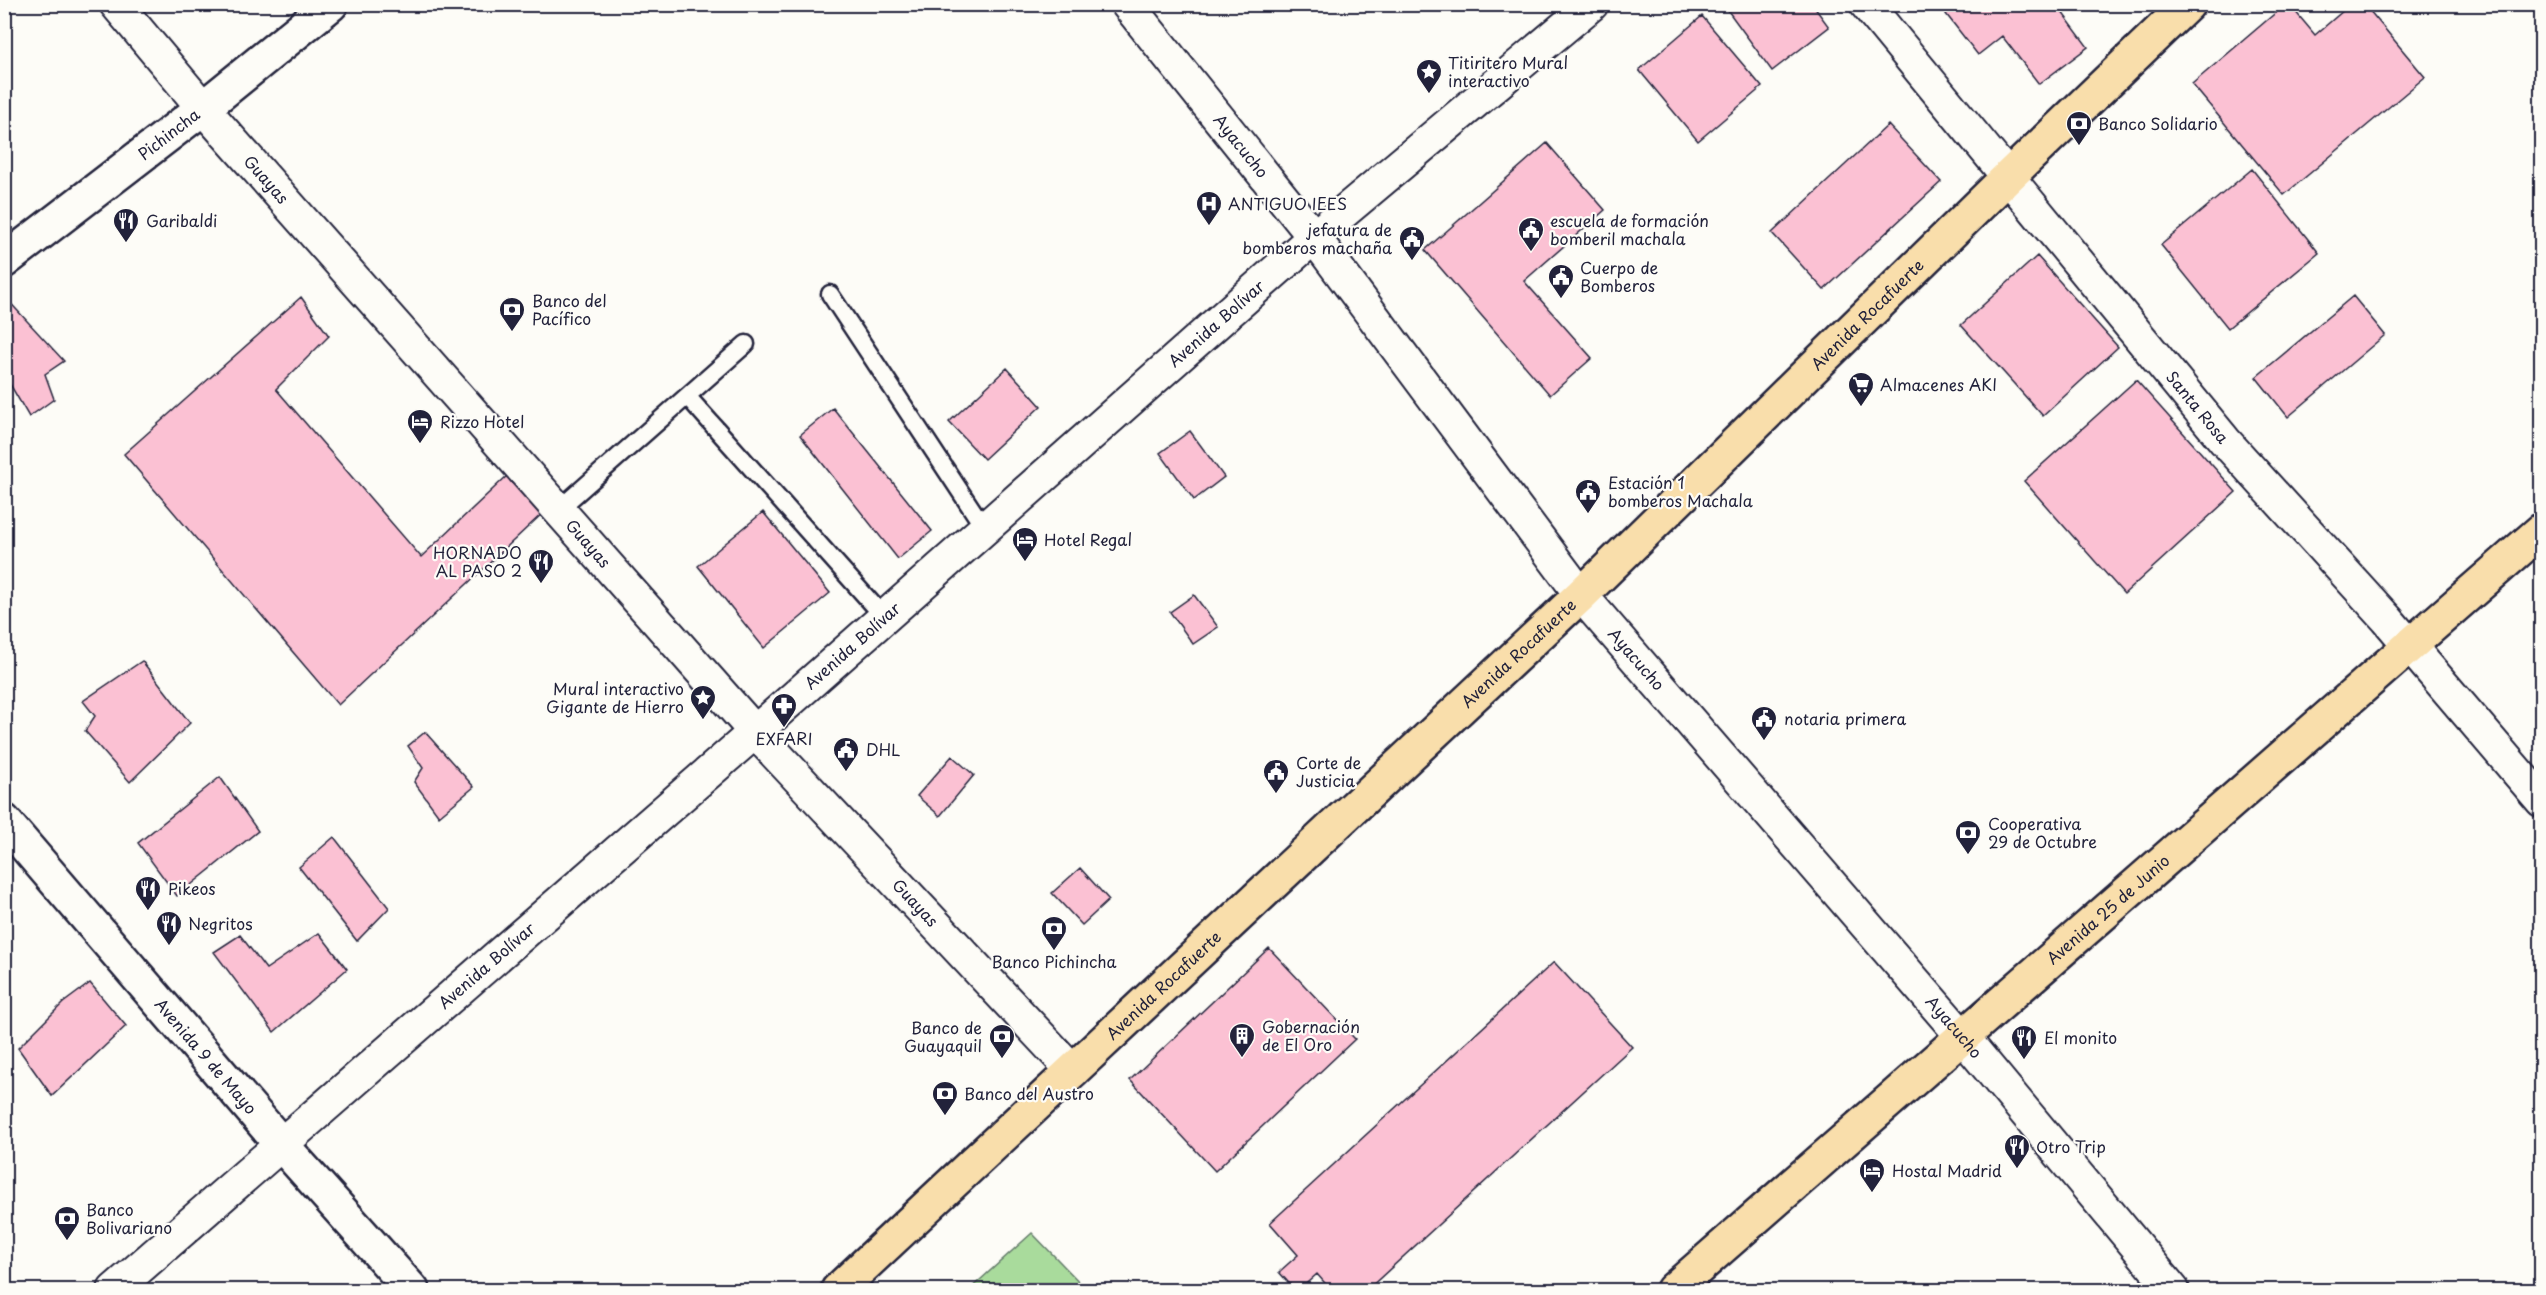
<svg xmlns="http://www.w3.org/2000/svg" width="2546" height="1295" font-family="'Playpen Sans',sans-serif">
  <rect width="100%" height="100%" fill="#fdfcf7"/>
  <filter id="ink" filterUnits="userSpaceOnUse"><feTurbulence type="fractalNoise" baseFrequency=".0167" numOctaves="2"/><feDisplacementMap in="SourceGraphic" scale="12" xChannelSelector="R" yChannelSelector="G"/><feConvolveMatrix kernelMatrix="1 2 1 2 8 2 1 2 1" color-interpolation-filters="sRGB"/></filter>
  <g filter="url(#ink)">
    <path fill="#a9db9c" stroke="#667e6c" stroke-width="1.5" d="M1032,1233L1087,1290H969Z"/>
    <path fill="#fbc1d3" stroke="#22223b" stroke-width="1.5" d="M1723,4H1812L1829,27L1772,71Z
      M1958,4H2056L2088,47L2039,84L2002,36L1978,55L1946,14Z
      M2286,4H2289L2315,35L2351,4H2364L2425,77L2284,195L2192,84Z
      M1702,16L1762,87L1698,141L1639,70Z
      M1888,125L1941,182L1824,290L1772,233Z
      M1547,143L1605,210L1524,281L1592,358L1550,395L1425,250Z
      M2252,169L2319,253L2228,328L2161,245Z
      M2037,256L2118,347L2043,416L1961,325Z
      M4,296L64,361L45,374L54,399L29,417L4,374Z
      M2353,296L2385,335L2288,417L2256,377Z
      M301,297L329,336L276,389L421,557L509,474L545,511L338,705L124,454Z
      M1007,368L1041,406L984,459L949,422Z
      M2136,380L2236,492L2124,594L2024,481Z
      M833,408L932,531L898,559L800,435Z
      M1190,431L1224,477L1194,500L1160,453Z
      M763,512L830,593L764,648L698,566Z
      M1194,595L1218,627L1193,644L1170,612Z
      M142,661L190,723L130,782L85,731L95,716L83,701Z
      M425,732L474,787L439,816L414,782L423,768L408,746Z
      M952,756L974,775L940,816L917,796Z
      M220,777L258,831L177,896L138,843Z
      M334,837L389,908L357,941L299,867Z
      M1080,868L1109,900L1082,925L1052,893Z
      M319,933L347,969L274,1032L214,952L240,935L266,969Z
      M1269,948L1355,1039L1215,1171L1130,1080Z
      M1554,962L1632,1047L1367,1290H1331L1317,1274L1299,1290H1295L1279,1272L1298,1255L1270,1223Z
      M90,983L126,1026L52,1096L18,1048L63,1003Z"/>
    <g fill="none" stroke-linecap="round" stroke-linejoin="round">
      <defs>
        <path id="service" d="M830,294L985,529
          M687,396L885,618
          M558,510L746,344"/>
        <g id="minor">
          <path id="s1" d="M116,4L203,108L755,732L1073,1071"/>
          <path id="s2" d="M1127,4L1314,237L1581,595L1962,1036L2173,1290"/>
          <path id="s3" d="M1866,4L2225,441L2387,619L2542,801"/>
          <path id="s4" d="M114,1290L755,732L1314,237L1592,4"/>
        </g>
        <g id="tertiary">
          <path id="s5" d="M4,821L281,1144L412,1290"/>
        </g>
        <g id="secondary">
          <path id="s6" d="M4,261L203,108L331,4"/>
        </g>
        <g id="primary">
          <path id="s7" d="M838,1290L1581,595L2008,177L2188,4"/>
          <path id="s8" d="M1673,1290L2542,530"/>
        </g>
      </defs>
      <use href="#service" stroke="#22223b" stroke-width="21"/>
      <use href="#minor" stroke="#22223b" stroke-width="36"/>
      <use href="#tertiary" stroke="#22223b" stroke-width="38"/>
      <use href="#secondary" stroke="#22223b" stroke-width="38"/>
      <use href="#primary" stroke="#22223b" stroke-width="38"/>
      <use href="#service" stroke="#fdfcf7" stroke-width="16"/>
      <use href="#minor" stroke="#fdfcf7" stroke-width="32"/>
      <use href="#tertiary" stroke="#fdfcf7" stroke-width="33"/>
      <use href="#secondary" stroke="#fdfcf7" stroke-width="33"/>
      <use href="#primary" stroke="#f9deab" stroke-width="33"/>
    </g>
  </g>
  <defs>
    <symbol id="sight-pin" viewBox="-11 -11 22 30"><path d="M0 17L-7.5 6A9.5 9.5 0 1 1 7.5 6Z" fill="#22223b" stroke="#fdfcf7"/><path d="M0-6L1.8-2.2L6-1.7L2.9 1.2L3.7 5.4L0 3.3L-3.7 5.4L-2.9 1.2L-6-1.7L-1.8-2.2Z" fill="#fff"/></symbol>
    <symbol id="bank-pin" viewBox="-11 -11 22 30"><path d="M0 17L-7.5 6A9.5 9.5 0 1 1 7.5 6Z" fill="#22223b" stroke="#fdfcf7"/><path d="M-6-4H6V4H-6ZM0-2.3a2.3 2.3 0 1 0 0 4.6a2.3 2.3 0 1 0 0-4.6Z" fill="#fff"/></symbol>
    <symbol id="hospital-pin" viewBox="-11 -11 22 30"><path d="M0 17L-7.5 6A9.5 9.5 0 1 1 7.5 6Z" fill="#22223b" stroke="#fdfcf7"/><path d="M-5-5h3v3.5h4V-5h3V5h-3V1.5h-4V5h-3Z" fill="#fff"/></symbol>
    <symbol id="restaurant-pin" viewBox="-11 -11 22 30"><path d="M0 17L-7.5 6A9.5 9.5 0 1 1 7.5 6Z" fill="#22223b" stroke="#fdfcf7"/><path d="M-5-6h1v4h1v-4h1v4h1v-4h1v5L-1.5 .5V6h-2V.5L-5-1ZM5-6V6H3V1.5H1.5Q1.5-4 5-6Z" fill="#fff"/></symbol>
    <symbol id="civic-pin" viewBox="-11 -11 22 30"><path d="M0 17L-7.5 6A9.5 9.5 0 1 1 7.5 6Z" fill="#22223b" stroke="#fdfcf7"/><path d="M-.6-6.5H3V-4.5H.6V-3L4-1V1h2V6H-6V1h2V-1L-.6-3ZM-1.2 2.5V6h2.4V2.5Z" fill="#fff"/></symbol>
    <symbol id="supermarket-pin" viewBox="-11 -11 22 30"><path d="M0 17L-7.5 6A9.5 9.5 0 1 1 7.5 6Z" fill="#22223b" stroke="#fdfcf7"/><path d="M-6-5.5h2.5l.6 2H6L4.5 2H-2.5L-4.4-4H-6ZM-1.5 3.2a1.3 1.3 0 1 0 .1 0ZM3 3.2a1.3 1.3 0 1 0 .1 0Z" fill="#fff"/></symbol>
    <symbol id="hotel-pin" viewBox="-11 -11 22 30"><path d="M0 17L-7.5 6A9.5 9.5 0 1 1 7.5 6Z" fill="#22223b" stroke="#fdfcf7"/><path d="M-6-4.5h1.5V1H6V5H4.5V3h-9V5H-6ZM-4 0a1.8 1.8 0 1 1 3.6 0ZM.5 0V-2.5h3Q6-2.5 6 0Z" fill="#fff"/></symbol>
    <symbol id="pharmacy-pin" viewBox="-11 -11 22 30"><path d="M0 17L-7.5 6A9.5 9.5 0 1 1 7.5 6Z" fill="#22223b" stroke="#fdfcf7"/><path d="M-2-6h4v4h4v4h-4v4h-4v-4h-4v-4h4Z" fill="#fff"/></symbol>
    <symbol id="building-pin" viewBox="-11 -11 22 30"><path d="M0 17L-7.5 6A9.5 9.5 0 1 1 7.5 6Z" fill="#22223b" stroke="#fdfcf7"/><path d="M-4-6H4V6H1V3H-1V6H-4ZM-2.5-4.3h1.7v1.8h-1.7ZM.8-4.3h1.7v1.8H.8ZM-2.5-1h1.7V.8h-1.7ZM.8-1h1.7V.8H.8Z" fill="#fff"/></symbol>
  </defs>
  <g fill-rule="evenodd">
    <use href="#sight-pin" x="1414" y="57" width="30" height="40"/>
    <use href="#bank-pin" x="2064" y="109" width="30" height="40"/>
    <use href="#hospital-pin" x="1194" y="189" width="30" height="40"/>
    <use href="#restaurant-pin" x="111" y="206" width="30" height="40"/>
    <use href="#civic-pin" x="1516" y="215" width="30" height="40"/>
    <use href="#civic-pin" x="1397" y="224" width="30" height="40"/>
    <use href="#civic-pin" x="1546" y="262" width="30" height="40"/>
    <use href="#bank-pin" x="497" y="295" width="30" height="40"/>
    <use href="#supermarket-pin" x="1846" y="370" width="30" height="40"/>
    <use href="#hotel-pin" x="405" y="407" width="30" height="40"/>
    <use href="#civic-pin" x="1573" y="477" width="30" height="40"/>
    <use href="#hotel-pin" x="1010" y="525" width="30" height="40"/>
    <use href="#restaurant-pin" x="526" y="547" width="30" height="40"/>
    <use href="#sight-pin" x="688" y="683" width="30" height="40"/>
    <use href="#pharmacy-pin" x="769" y="691" width="30" height="40"/>
    <use href="#civic-pin" x="1749" y="704" width="30" height="40"/>
    <use href="#civic-pin" x="831" y="735" width="30" height="40"/>
    <use href="#civic-pin" x="1261" y="757" width="30" height="40"/>
    <use href="#bank-pin" x="1953" y="818" width="30" height="40"/>
    <use href="#restaurant-pin" x="133" y="874" width="30" height="40"/>
    <use href="#restaurant-pin" x="154" y="909" width="30" height="40"/>
    <use href="#bank-pin" x="1039" y="914" width="30" height="40"/>
    <use href="#building-pin" x="1227" y="1021" width="30" height="40"/>
    <use href="#bank-pin" x="987" y="1022" width="30" height="40"/>
    <use href="#restaurant-pin" x="2009" y="1023" width="30" height="40"/>
    <use href="#bank-pin" x="930" y="1079" width="30" height="40"/>
    <use href="#restaurant-pin" x="2002" y="1132" width="30" height="40"/>
    <use href="#hotel-pin" x="1857" y="1156" width="30" height="40"/>
    <use href="#bank-pin" x="52" y="1204" width="30" height="40"/>
  </g>
  <g text-anchor="middle" stroke-width="4.5" stroke-linejoin="round" paint-order="stroke">
    <g font-size="16" fill="#22223b" stroke="#fdfcf7" text-anchor="start">
      <text x="1448" y="69">Titiritero Mural<tspan x="1448" dy="18">interactivo</tspan></text>
      <text x="2098" y="130">Banco Solidario</text>
      <text x="1228" y="210">ANTIGUO IEES</text>
      <text x="146" y="227">Garibaldi</text>
      <text x="1550" y="227">escuela de formación<tspan x="1550" dy="18">bomberil machala</tspan></text>
      <text x="1392" y="236" text-anchor="end">jefatura de<tspan x="1392" dy="18">bomberos machaña</tspan></text>
      <text x="1580" y="274">Cuerpo de<tspan x="1580" dy="18">Bomberos</tspan></text>
      <text x="532" y="307">Banco del<tspan x="532" dy="18">Pacífico</tspan></text>
      <text x="1880" y="391">Almacenes AKI</text>
      <text x="440" y="428">Rizzo Hotel</text>
      <text x="1608" y="489">Estación 1<tspan x="1608" dy="18">bomberos Machala</tspan></text>
      <text x="1044" y="546">Hotel Regal</text>
      <text x="522" y="559" text-anchor="end">HORNADO<tspan x="522" dy="18">AL PASO 2</tspan></text>
      <text x="684" y="695" text-anchor="end">Mural interactivo<tspan x="684" dy="18">Gigante de Hierro</tspan></text>
      <text x="1784" y="725">notaria primera</text>
      <text x="784" y="745" text-anchor="middle">EXFARI</text>
      <text x="866" y="756">DHL</text>
      <text x="1296" y="769">Corte de<tspan x="1296" dy="18">Justicia</tspan></text>
      <text x="1988" y="830">Cooperativa<tspan x="1988" dy="18">29 de Octubre</tspan></text>
      <text x="168" y="895">Pikeos</text>
      <text x="188" y="930">Negritos</text>
      <text x="1054" y="968" text-anchor="middle">Banco Pichincha</text>
      <text x="1262" y="1033">Gobernación<tspan x="1262" dy="18">de El Oro</tspan></text>
      <text x="982" y="1034" text-anchor="end">Banco de<tspan x="982" dy="18">Guayaquil</tspan></text>
      <text x="2044" y="1044">El monito</text>
      <text x="964" y="1100">Banco del Austro</text>
      <text x="2036" y="1153">Otro Trip</text>
      <text x="1892" y="1177">Hostal Madrid</text>
      <text x="86" y="1216">Banco<tspan x="86" dy="18">Bolivariano</tspan></text>
    </g>
    <g font-size="16" fill="#22223b" stroke="#fdfcf7">
      <text dy="6" stroke="none"><textPath href="#s6" startOffset="208">Pichincha</textPath></text>
      <text dy="6" stroke="none"><textPath href="#s2" startOffset="182">Ayacucho</textPath></text>
      <text dy="6" stroke="none"><textPath href="#s1" startOffset="231">Guayas</textPath></text>
      <text dy="6" stroke="none"><textPath href="#s7" startOffset="1418">Avenida Rocafuerte</textPath></text>
      <text dy="6" stroke="none"><textPath href="#s4" startOffset="1466">Avenida Bolívar</textPath></text>
      <text dy="6" stroke="none"><textPath href="#s3" startOffset="522">Santa Rosa</textPath></text>
      <text dy="6" stroke="none"><textPath href="#s1" startOffset="717">Guayas</textPath></text>
      <text dy="6" stroke="none"><textPath href="#s4" startOffset="980">Avenida Bolívar</textPath></text>
      <text dy="6" stroke="none"><textPath href="#s7" startOffset="932">Avenida Rocafuerte</textPath></text>
      <text dy="6" stroke="none"><textPath href="#s2" startOffset="830">Ayacucho</textPath></text>
      <text dy="6" stroke="none"><textPath href="#s1" startOffset="1203">Guayas</textPath></text>
      <text dy="6" stroke="none"><textPath href="#s8" startOffset="578">Avenida 25 de Junio</textPath></text>
      <text dy="6" stroke="none"><textPath href="#s4" startOffset="494">Avenida Bolívar</textPath></text>
      <text dy="6" stroke="none"><textPath href="#s7" startOffset="446">Avenida Rocafuerte</textPath></text>
      <text dy="6" stroke="none"><textPath href="#s2" startOffset="1316">Ayacucho</textPath></text>
      <text dy="6" stroke="none"><textPath href="#s5" startOffset="310">Avenida 9 de Mayo</textPath></text>
    </g>
  </g>
  <rect width="2546" height="1295" fill="none" stroke="#fdfcf7" stroke-width="24"/>
  <rect x="12" y="12" width="2522" height="1271" fill="none" stroke="#22223b" stroke-width="2" filter="url(#ink)"/>
</svg>
